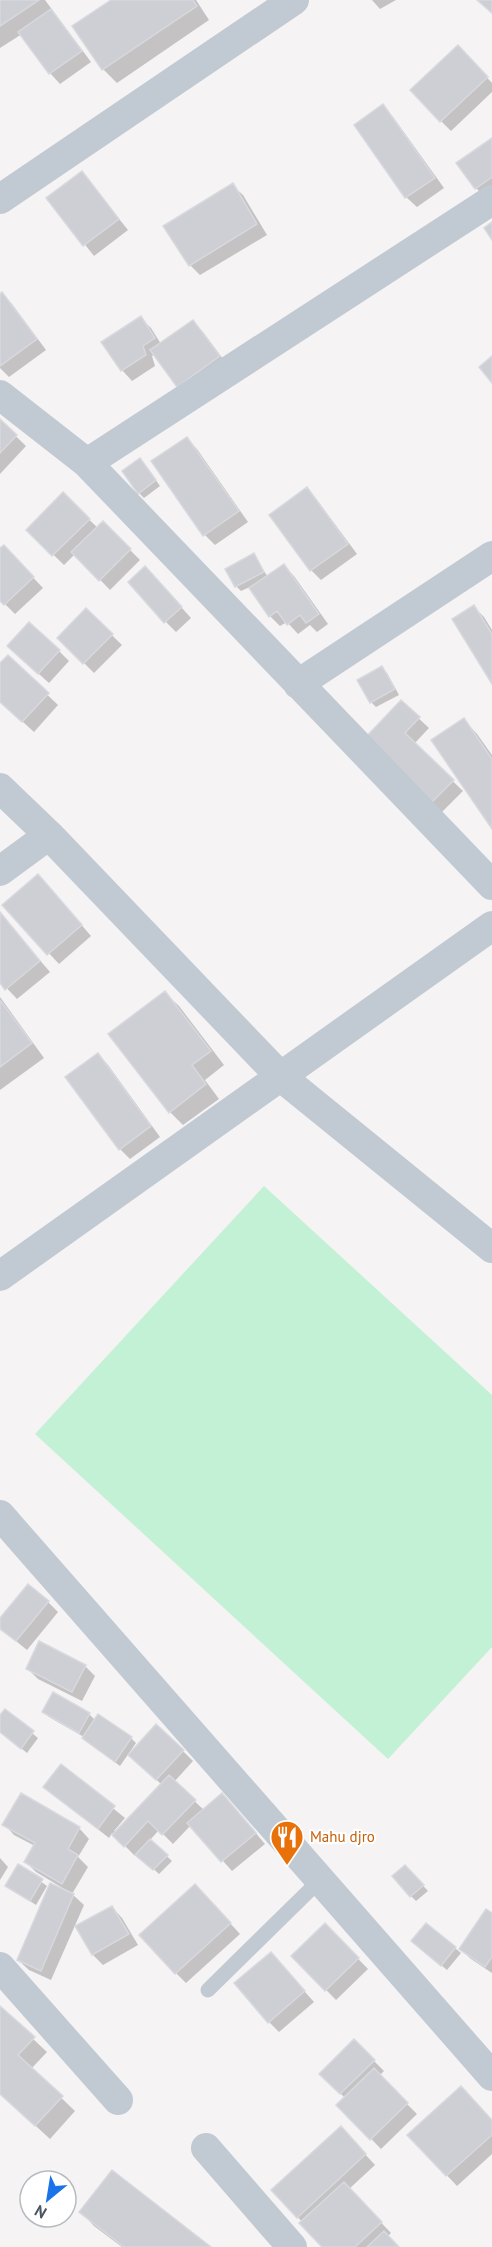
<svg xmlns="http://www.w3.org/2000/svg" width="492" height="2247" font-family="'PT Sans',sans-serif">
  <rect width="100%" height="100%" fill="#f5f3f3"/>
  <path fill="#c3f1d5" d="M264,1186L492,1395V1647L388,1759L35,1434Z"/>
  <path fill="#0003" d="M0,0H45L91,62L60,84L50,73L22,34L0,48Z
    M114,0H196L209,20L117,83L103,69Z
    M372,0H396L380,9Z
    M468,57L492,83V92L451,131L441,121Z
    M383,106L393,117L444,188L417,207L406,197Z
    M492,139V194L486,198L476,188Z
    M82,173L128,230L94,256L48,198Z
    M232,185L243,195L267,235L200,275L190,265Z
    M2,294L12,304L46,350L9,377L0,368V295Z
    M140,318L151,328L161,344L193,322L203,332L229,367L188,396L155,354L152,356L155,366L132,381L122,370L103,342Z
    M0,421L26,446L0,474Z
    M187,439L197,449L248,522L215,545L205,535Z
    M145,465L160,486L144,498L139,493Z
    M307,489L317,500L357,554L321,580L311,570Z
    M63,495L98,528L103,523L140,560L110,590L75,554L64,565L28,530Z
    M4,547L43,588L15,614L0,599V550Z
    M253,555L268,577L284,566L294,576L328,624L317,632L310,625L298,634L287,622L280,626L270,616L250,587L241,591L236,586Z
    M155,578L191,618L176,632L166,622Z
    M474,607L484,617L492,630V681Z
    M86,610L122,645L94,673L59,638Z
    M59,651L69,661L49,683L19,656Z
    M8,657L58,705L34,732L0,701V665Z
    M382,668L387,673L399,695L376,707L371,702Z
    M401,702L429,728L414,744L463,791L442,812L376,749Z
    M464,720L477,734L492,755V827Z
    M48,886L91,936L59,964L4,905Z
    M0,914L50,972L17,999L0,981Z
    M165,993L179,1006L224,1065L205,1080L219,1099L183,1125L170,1112Z
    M0,997L44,1058L0,1090Z
    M98,1055L108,1065L160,1137L130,1159L120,1149Z
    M48,1602L58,1612L27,1650L0,1628V1621Z
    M85,1666L95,1676L82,1701L38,1679L27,1668Z
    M5,1711L38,1738L27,1753L0,1731V1718Z
    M44,1712L89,1714L96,1721L131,1738L136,1743L120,1766L89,1743L84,1737L49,1717Z
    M183,1751L193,1761L174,1782L204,1810L232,1805L265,1844L232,1871L191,1825L173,1844L159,1830L150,1840L172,1861L159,1874L137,1854L135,1856L112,1833L109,1838L45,1787L61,1766L125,1818L114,1831L116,1832L162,1785L129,1754Z
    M4,1824L79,1828L89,1839L78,1857L88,1867L72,1894L84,1905L51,1980L29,1970L18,1960L66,1890L36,1872L26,1862L35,1846L14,1835Z
    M0,1858L8,1867L0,1880Z
    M19,1866L47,1886L36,1905L7,1886Z
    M410,1872L428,1891L416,1901L411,1896Z
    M205,1896L240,1934L186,1983L176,1973Z
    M112,1907L122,1918L138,1945L103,1965L93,1955Z
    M492,1915V1973L471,1959L460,1949Z
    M325,1925L368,1969L336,2000L293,1956Z
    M427,1925L461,1953L447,1970L418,1946Z
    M271,1954L314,2002L279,2032L269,2022Z
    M0,2008L47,2052L31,2069L75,2111L50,2139L0,2093Z
    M354,2041L384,2071L379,2076L417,2114L381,2149L338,2105L345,2098L321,2074Z
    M492,2121V2154L457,2186L409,2135Z
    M351,2139L375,2165L349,2189L391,2233L387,2237L397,2247H324L274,2190Z
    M81,2212L208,2247H122L94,2226Z"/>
  <path fill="#cdcfd5" stroke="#d7d9de" stroke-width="1.5" d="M0,0H39L0,26Z
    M111,0H193L197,6L102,70L72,26Z
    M477,0H492V13Z
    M51,9L82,51L49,74L18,32Z
    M458,45L488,77L440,122L410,90Z
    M383,104L435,178L405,198L354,125Z
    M492,138V177L475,189L456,163Z
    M82,171L119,219L83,246L46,198Z
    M233,183L257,224L189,266L163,226Z
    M492,222V240L484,228Z
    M2,292L37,339L0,366V294Z
    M141,316L155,338L143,346L146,355L121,371L101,342Z
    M193,320L220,356L177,387L150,350Z
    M492,356V383L479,367Z
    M0,419L17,435L0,453Z
    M187,437L239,511L203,536L151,461Z
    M140,458L156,480L138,494L122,471Z
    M307,487L348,544L310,571L269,515Z
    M63,492L90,519L52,556L26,530Z
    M103,521L131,549L99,581L71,552Z
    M4,545L34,577L4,605L0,601V548Z
    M254,553L264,572L235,587L225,569Z
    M284,564L319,614L306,623L300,615L287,625L277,611L269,617L249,588Z
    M145,566L182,607L164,623L128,582Z
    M474,605L492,634V684L452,619Z
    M86,608L113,634L83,664L57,638Z
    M29,622L60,650L38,674L7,646Z
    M8,655L49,693L22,722L0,702V663Z
    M382,666L395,689L370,703L357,680Z
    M401,700L420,717L405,733L454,780L431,803L364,739Z
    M464,718L492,759V829L431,740Z
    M38,874L82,925L47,955L2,905Z
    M0,912L40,961L5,990L0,983Z
    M165,991L211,1051L192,1065L206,1084L169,1113L108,1034Z
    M0,1000L32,1043L0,1067Z
    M98,1053L151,1126L119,1150L65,1077Z
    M28,1584L49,1601L16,1641L0,1629V1618Z
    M39,1641L86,1665L72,1692L26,1669Z
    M53,1692L90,1713L79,1733L42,1712Z
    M5,1709L34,1731L21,1749L0,1732V1715Z
    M98,1714L132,1737L115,1762L82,1738Z
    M156,1724L184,1750L156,1780L128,1755Z
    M61,1764L115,1806L98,1829L43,1787Z
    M169,1775L196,1800L162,1835L148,1821L124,1847L112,1835Z
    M21,1793L80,1827L68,1849L78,1855L62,1884L24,1862L35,1843L2,1825Z
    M222,1793L256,1833L221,1862L187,1823Z
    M150,1839L168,1855L153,1870L135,1855Z
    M18,1864L43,1879L30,1901L5,1886Z
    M405,1865L424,1885L410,1897L392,1876Z
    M50,1883L74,1894L41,1971L17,1960Z
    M195,1884L231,1923L175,1974L139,1935Z
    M112,1906L129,1934L92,1955L75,1926Z
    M486,1909L492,1913V1957L485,1967L459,1949Z
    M325,1923L359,1958L325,1991L291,1956Z
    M426,1923L456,1947L441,1966L411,1941Z
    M271,1952L305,1991L268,2023L234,1983Z
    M0,2006L35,2037L18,2055L63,2096L35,2126L0,2094Z
    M354,2039L375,2060L340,2094L319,2074Z
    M374,2068L408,2103L370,2140L336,2105Z
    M461,2086L492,2120V2135L446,2176L407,2135Z
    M341,2126L366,2154L297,2218L271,2190Z
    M112,2170L211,2247H124L79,2212Z
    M344,2182L382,2222L355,2247H322L299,2223Z
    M384,2231L399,2247H367Z"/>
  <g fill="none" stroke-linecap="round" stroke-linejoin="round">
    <path stroke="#c1cad2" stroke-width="15" d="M208,1990L320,1880"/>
    <path stroke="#c1cad2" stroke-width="30" d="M0,199L294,0
      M0,395L87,463L492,885
      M87,463L492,200
      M298,684L492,556
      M0,788L49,835L280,1076L492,1248
      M0,871L49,835
      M0,1276L492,926
      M0,1515L492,2076
      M0,1967L118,2100
      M206,2148L292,2247"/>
  </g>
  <defs>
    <symbol id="restaurant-pin" viewBox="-11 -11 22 30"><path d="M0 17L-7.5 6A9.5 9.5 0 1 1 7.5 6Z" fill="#e8710a" stroke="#fff"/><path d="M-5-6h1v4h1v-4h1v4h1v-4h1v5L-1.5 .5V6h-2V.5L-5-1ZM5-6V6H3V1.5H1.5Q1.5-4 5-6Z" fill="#fff"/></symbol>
  </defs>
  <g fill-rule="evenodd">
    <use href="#restaurant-pin" x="268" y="1818" width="38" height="52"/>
  </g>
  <g text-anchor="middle" stroke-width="4.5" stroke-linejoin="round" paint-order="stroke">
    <g font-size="15" fill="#c56008" stroke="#fff" text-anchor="start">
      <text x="310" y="1842">Mahu djro</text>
    </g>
  </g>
  <g transform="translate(48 2199) rotate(210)"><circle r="28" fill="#ffffff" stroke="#b7bbc0" stroke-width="1.5"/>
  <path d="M0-4.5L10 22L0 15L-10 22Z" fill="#1a73e8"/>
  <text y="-9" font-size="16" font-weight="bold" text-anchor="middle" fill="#4a5661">N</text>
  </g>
</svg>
